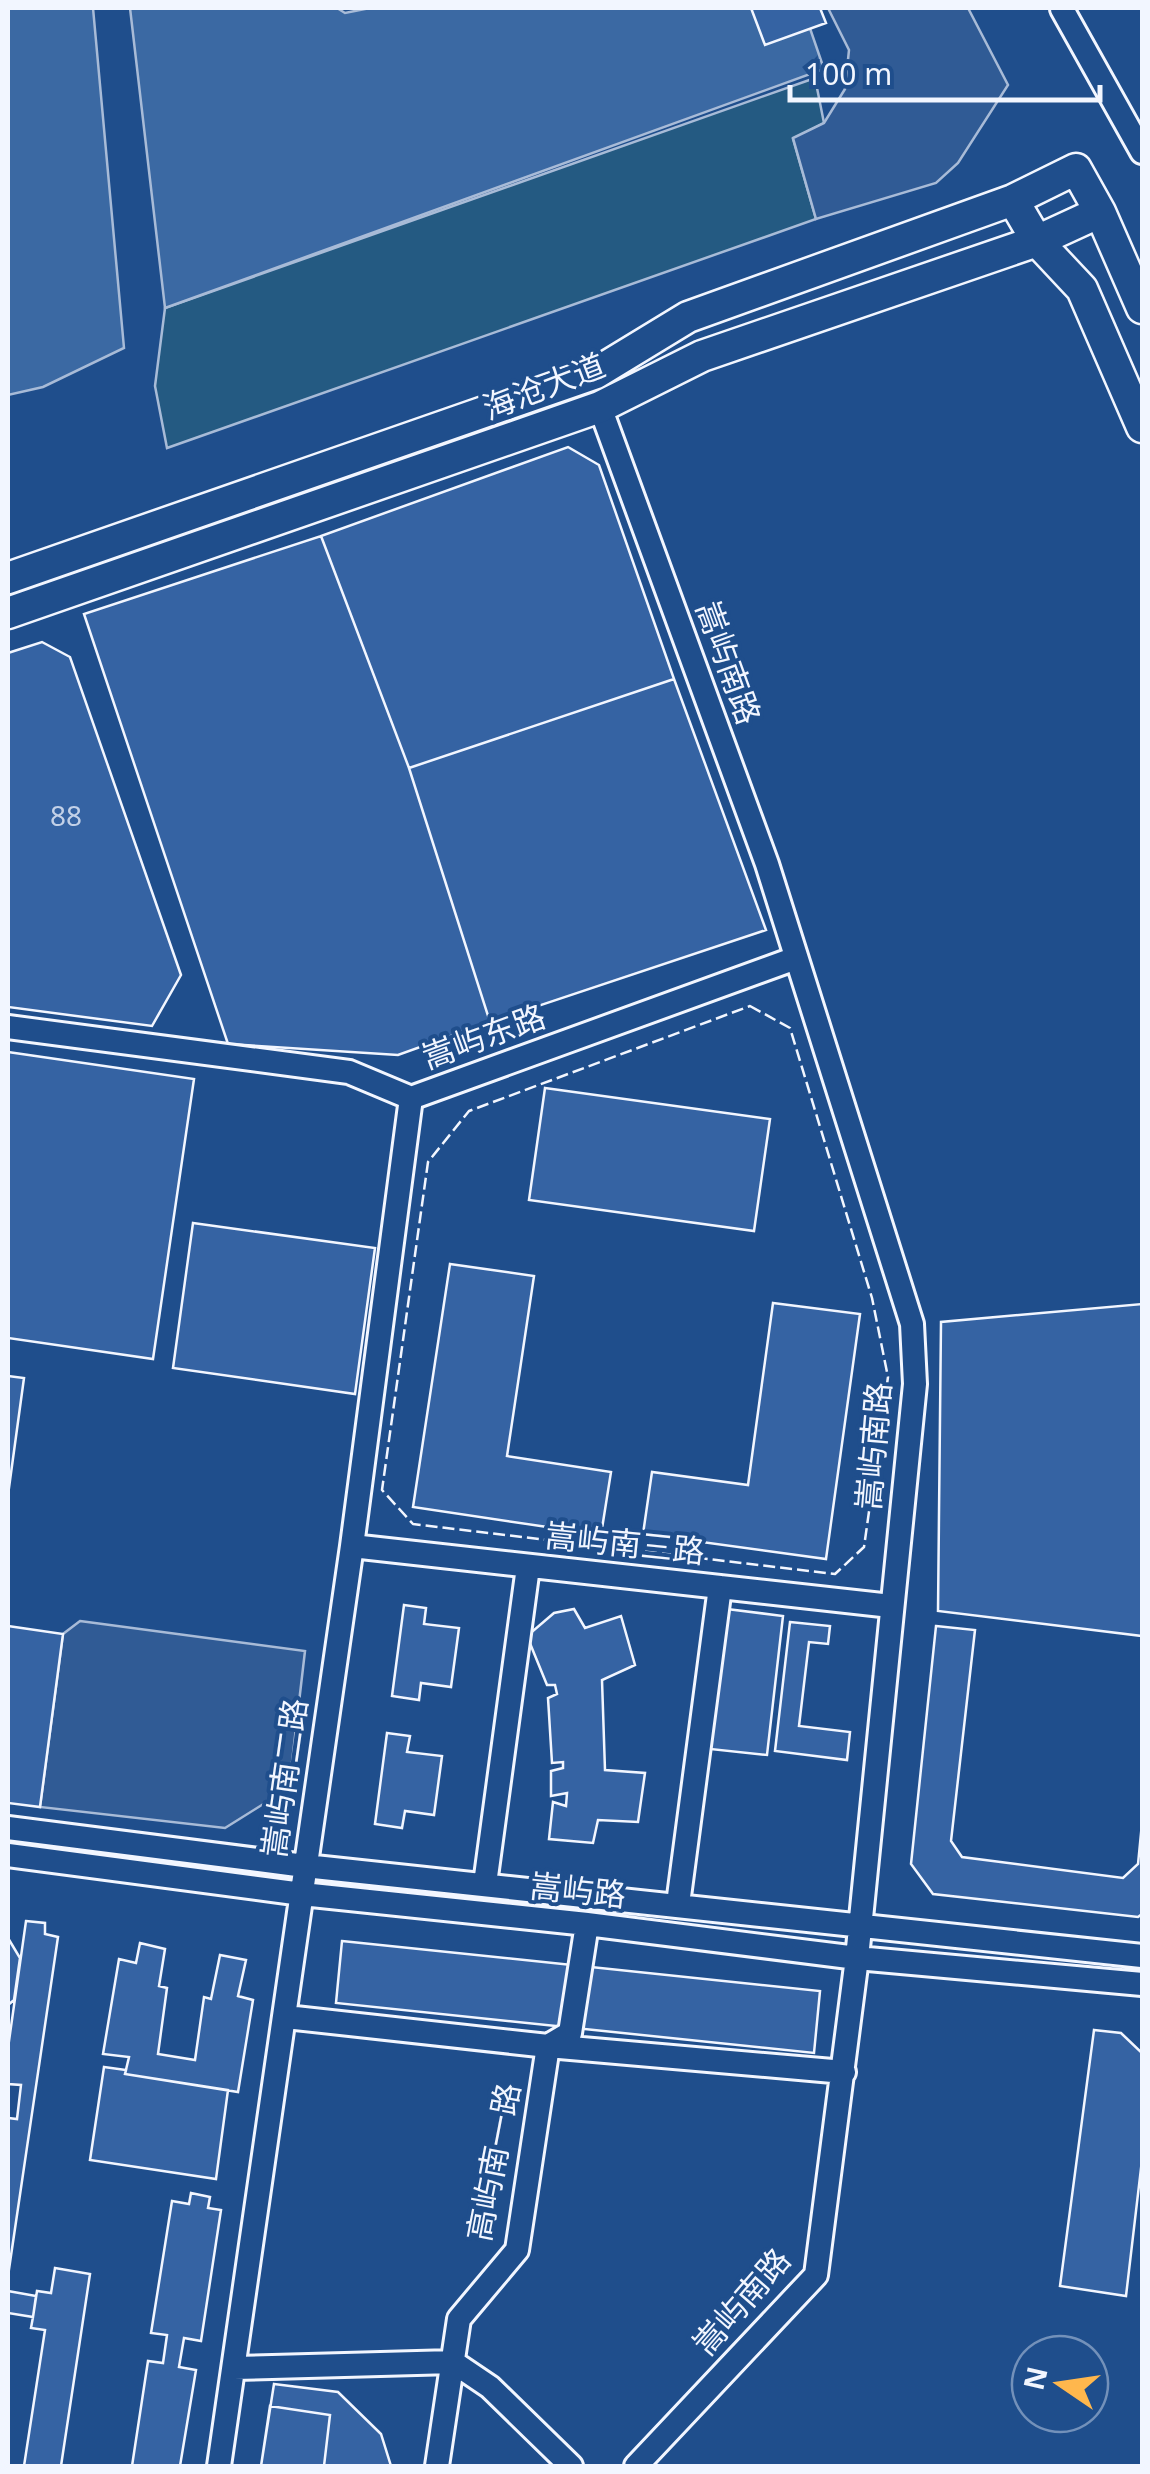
<svg xmlns="http://www.w3.org/2000/svg" width="1150" height="2474" font-family="'Noto Sans','Noto Sans SC',sans-serif">
  <rect width="100%" height="100%" fill="#1f4e8c"/>
  <path fill="#245a82" stroke="#a8bbd7" stroke-width="2.5" d="M815,78L824,123L793,139L816,219L167,448L155,386L165,308Z"/>
  <path fill="#305b95" stroke="#a8bbd7" stroke-width="2.5" d="M828,8H968L1008,85L958,163L936,183L816,219L793,138L824,123L845,89L849,50Z
    M80,1621L305,1651L289,1788L225,1828L40,1807L63,1634Z"/>
  <path fill="#3b69a3" stroke="#a8bbd7" stroke-width="2.5" d="M8,8H93L124,348L43,387L8,395Z
    M130,8H337L345,13L370,8H803L824,69L165,308Z"/>
  <path fill="#3563a3" stroke="#f2f6ff" stroke-width="2.5" d="M751,8H820L826,23L765,45Z
    M568,447L599,465L674,679L409,768L321,536Z
    M321,536L409,768L490,1022L398,1055L228,1044L84,614Z
    M42,642L70,657L181,975L152,1026L8,1007V653Z
    M674,679L766,930L490,1022L409,768Z
    M8,1052L194,1079L153,1359L8,1338Z
    M545,1088L770,1119L754,1231L529,1200Z
    M193,1223L375,1248L355,1394L173,1368Z
    M450,1264L534,1276L507,1456L611,1472L601,1535L413,1507Z
    M773,1303L860,1314L826,1559L643,1534L652,1472L748,1485Z
    M1142,1304V1636L938,1611L941,1322Z
    M8,1376L24,1378L8,1495Z
    M404,1605L426,1608L424,1624L459,1628L451,1687L421,1683L419,1700L392,1696Z
    M574,1609L585,1628L621,1616L635,1665L602,1680L605,1770L645,1773L638,1822L598,1820L593,1843L549,1839L553,1802L566,1806L567,1793L551,1796V1771L563,1768V1762L552,1763L548,1698L557,1694L555,1685H547L527,1636L554,1613Z
    M727,1609L783,1616L767,1755L710,1749Z
    M790,1622L830,1626L828,1644L809,1642L799,1726L850,1732L847,1760L775,1751Z
    M8,1626L63,1634L40,1807L8,1803Z
    M936,1626L975,1630L951,1841L962,1857L1123,1878L1138,1864L1142,1823V1914L1138,1917L933,1894L911,1864Z
    M387,1733L410,1736L407,1752L442,1756L434,1815L405,1811L402,1828L375,1824Z
    M26,1921L45,1923V1934L58,1937L8,2276V2118L17,2119L21,2085L8,2084V2048Z
    M8,1938L20,1958L14,2000L8,2005Z
    M342,1941L820,1991L814,2053L336,2003Z
    M140,1943L165,1949L159,1986L167,1988L158,2054L195,2060L204,1997L211,1999L220,1955L246,1960L238,1996L253,2000L238,2092L125,2074L129,2057L103,2054L119,1959L136,1963Z
    M1094,2030L1121,2033L1142,2053V2160L1126,2296L1060,2286Z
    M104,2067L126,2070L125,2074L228,2090L216,2179L90,2160Z
    M191,2193L210,2197L208,2208L221,2210L201,2341L184,2338L179,2367L196,2370L180,2466H132L148,2361L163,2363L167,2335L151,2333L172,2201L189,2204Z
    M55,2268L90,2274L61,2466H24L45,2330L31,2328L33,2317L37,2291L51,2293Z
    M8,2291L36,2296L33,2317L8,2313Z
    M274,2384L338,2392L381,2434L391,2466H261Z
    M270,2406L330,2415L324,2466H261Z"/>
  <g fill="none" stroke-linecap="round" stroke-linejoin="round">
    <defs>
      <path id="minor" d="M1062,9L1142,152
        M600,407L767,864L912,1324L915,1384L857,1958L816,2275L636,2466
        M8,1027L349,1072L411,1098L796,958
        M352,1546L891,1606
        M8,1828L305,1866L1142,1956
        M8,1855L302,1894L587,1924L857,1958L1142,1984
        M485,1884L528,1567
        M678,1904L720,1587
        M286,2017L548,2046L844,2072
        M234,2368L453,2362L490,2387L571,2466
        M219,2466L352,1546L411,1098
        M437,2466L459,2319L517,2250L548,2046L570,2033L587,1924"/>
      <path id="major" d="M1013,200L1037,241L1082,289L1142,427
        M8,578L596,373L688,317L1013,200L1076,169L1100,212L1142,308
        M8,613L600,407L702,356L1037,241L1100,212"/>
    </defs>
    <use href="#minor" stroke="#f2f6ff" stroke-width="28"/>
    <use href="#major" stroke="#f2f6ff" stroke-width="35"/>
    <use href="#minor" stroke="#1f4e8c" stroke-width="22"/>
    <use href="#major" stroke="#1f4e8c" stroke-width="30"/>
    <path stroke="#f2f6ff" stroke-width="2.5" stroke-dasharray="12 5" stroke-linecap="butt" d="M750,1006L790,1028L872,1298L888,1377L864,1547L835,1574L413,1524L382,1490L428,1162L469,1111Z"/>
  </g>
  <g text-anchor="middle" stroke-width="8" stroke-linejoin="round" paint-order="stroke">
    <g font-size="28" fill="#c3d1e8">
      <text x="66" y="826">88</text>
    </g>
    <g font-size="32" fill="#f2f6ff" stroke="#1f4e8c">
      <text transform="translate(544 387) rotate(-21)" y="11">海沧大道</text>
      <text transform="translate(728 663) rotate(70)" y="11">嵩屿南路</text>
      <text transform="translate(484 1037) rotate(-20)" y="11">嵩屿东路</text>
      <text transform="translate(874 1446) rotate(-85)" y="11">嵩屿南路</text>
      <text transform="translate(625 1544) rotate(6)" y="11">嵩屿南三路</text>
      <text transform="translate(285 1778) rotate(-82)" y="11">嵩屿南二路</text>
      <text transform="translate(578 1891) rotate(6)" y="11">嵩屿路</text>
      <text transform="translate(494 2162) rotate(-79)" y="11">高屿南一路</text>
      <text transform="translate(742 2302) rotate(-49)" y="11">嵩屿南路</text>
    </g>
  </g>
  <rect width="1150" height="2474" fill="none" stroke="#f2f6ff" stroke-width="20"/>
  <g transform="translate(1060 2384) rotate(283)"><circle r="48" fill="#1f4e8c" stroke="#7391ba" stroke-width="2.5"/>
  <path d="M0-8L18 38L0 25L-18 38Z" fill="#ffb74d"/>
  <text y="-15" font-size="28" font-weight="bold" text-anchor="middle" fill="#f2f6ff">N</text>
  </g>
  <path d="M790 85v15h310v-15" fill="none" stroke="#f2f6ff" stroke-width="5"/>
  <text x="805" y="85" font-size="30" fill="#f2f6ff" stroke="#1f4e8c" stroke-width="8" paint-order="stroke">100 m</text>
</svg>
